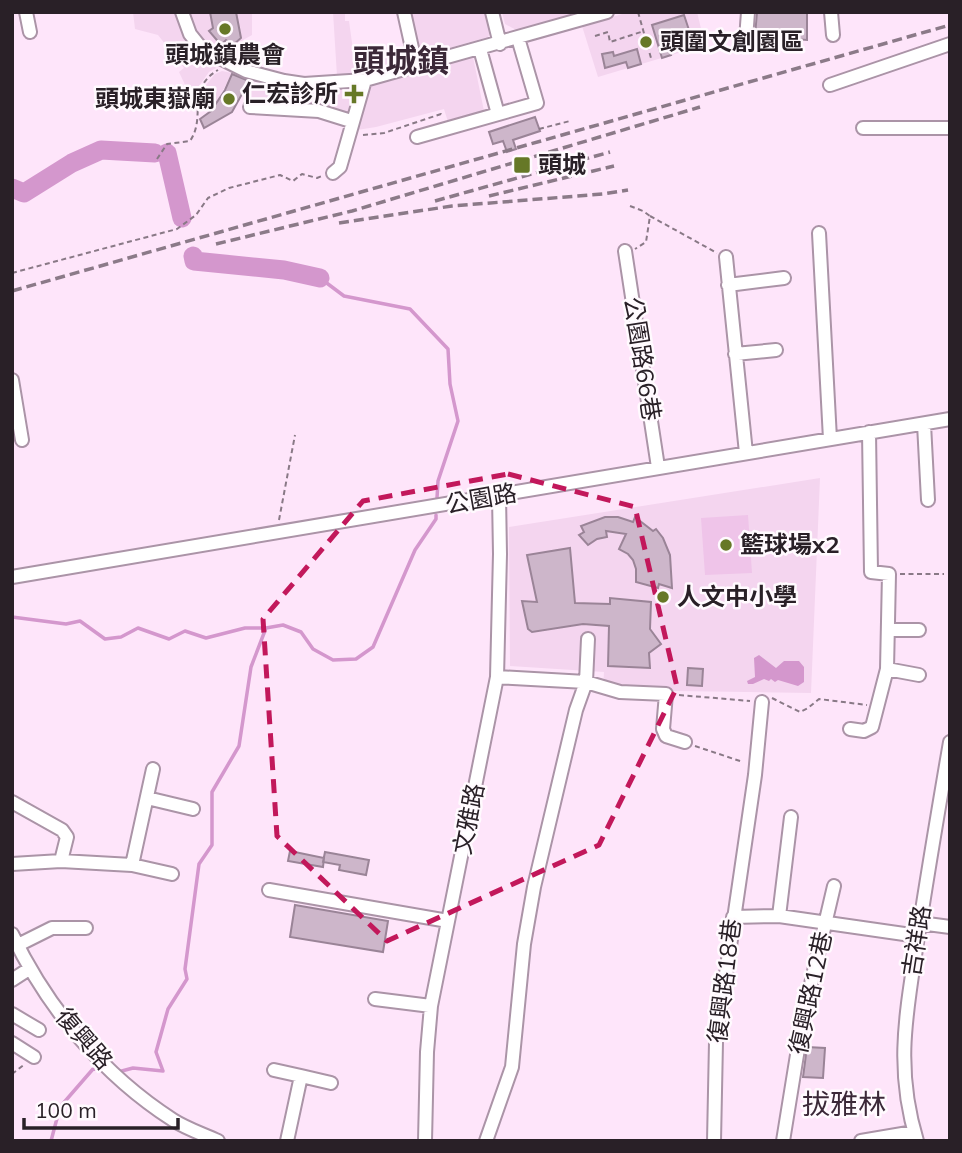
<svg xmlns="http://www.w3.org/2000/svg" width="962" height="1153" font-family="Mulish,'Noto Sans TC',sans-serif">
  <rect width="100%" height="100%" fill="#fee5fa"/>
  <path fill="#f4d5ef" d="M133,12H177L199,54L216,68L209,72L199,86L187,89L179,72L184,68L158,35L135,29Z
    M188,12H252V35L218,54L202,41L196,33Z
    M333,12H345V21H349L353,50L357,63L381,60L409,50L410,59L364,73L337,76Z
    M407,12H485L491,31L488,37L421,56Z
    M502,12H578L518,31L505,24Z
    M629,12H697L705,45L598,77L582,26Z
    M467,57H473L484,111L448,122L444,109L376,127L357,130L359,112L368,87L374,82Z
    M222,71L232,73L217,102L214,101L209,106L200,100L202,90L215,74Z
    M249,80L252,84L284,88L315,90L355,87L356,98L348,118L246,102Z
    M820,478L811,693L603,690L604,672L510,666L509,527Z"/>
  <path fill="#efc4e9" d="M748,515L752,573L705,575L701,518Z"/>
  <path fill="#d497cd" d="M759,655L776,668L784,661H799L804,667V682L798,686L778,680L775,682L771,679L769,681L764,679L753,684H748L747,681L755,677L754,658Z"/>
  <g fill="none" stroke-linecap="round" stroke-linejoin="round">
    <path stroke="#d497cd" stroke-width="3.5" d="M320,278L344,296L410,309L448,349L450,384L458,421L438,481L437,498
      M12,617L66,624L80,621L105,639L121,637L138,628L169,639L185,631L206,638L245,628H266
      M118,1072L133,1068L163,1071L156,1052L168,1009L187,979L185,969L199,864L212,845V792L239,746L251,667L266,628L283,625L301,632L313,649L333,660L356,659L373,647L415,550L436,519V515
      M51,1141L60,1107L93,1069L104,1070"/>
    <path stroke="#d497cd" stroke-width="19" d="M167,153L182,218
      M12,188L24,193L72,163L101,150L155,153
      M193,256L194,261L284,270L320,278"/>
  </g>
  <path fill="#cdb6ca" stroke="#9a8497" stroke-width="2" d="M210,12H236L241,38L233,45L226,40L221,45L209,31L213,28Z
    M757,12H807V40L755,36Z
    M684,15L689,30L666,37L671,55L662,58L652,25Z
    M637,49L641,64L628,68L626,62L605,68L602,54L613,52L614,56Z
    M232,74L249,81L246,96L242,94L232,112L204,128L200,119L211,111L225,90Z
    M535,117L540,131L513,140L516,149L507,152L503,141L493,144L489,132Z
    M605,517H618L633,522L635,517L653,531L656,529L663,538L670,555L672,588L659,584L658,588L636,582V569L633,560L628,554L619,549L626,534L606,531L607,537L597,539L588,545L579,535L584,532L581,526Z
    M570,548L575,603L610,604V598L651,602L650,629L661,644L649,653L650,668L608,666L609,626L583,624L532,632L528,629L522,601L537,602L527,555Z
    M688,668L703,669L702,686L687,685Z
    M290,851L324,858L323,867L288,861Z
    M325,852L369,860L366,875L339,870L340,865L323,862Z
    M295,905L388,921L383,952L290,937Z
    M807,1047L825,1048L823,1078L803,1077Z"/>
  <g fill="none" stroke-linecap="round" stroke-linejoin="round">
    <defs>
      <path id="minor" d="M26,12L30,32
        M182,12L190,34L202,49L246,71L284,81L304,84L365,80L607,12
        M404,12L416,66
        M492,12L500,44
        M831,12L833,35
        M746,39L748,12
        M480,49L498,114
        M830,85L950,44
        M250,107L319,111L351,121
        M863,128H950
        M417,137L537,103L518,38
        M333,173L340,167L365,80
        M819,233L830,439
        M625,251L658,467
        M726,257L746,453
        M728,285L784,278
        M735,354L776,350
        M12,380L22,440
        M924,424L928,500
        M12,577L950,419
        M888,630H919
        M588,639L586,682L620,692L666,694L663,729L666,736L685,742
        M887,669L919,675
        M850,729L864,731L872,727L887,669L889,574L871,572L869,432
        M147,798L193,809
        M12,802L62,830L67,837L61,861
        M791,817L779,916L918,936
        M12,864L61,861L132,865L153,769
        M132,865L172,874
        M269,890L448,921
        M733,917L779,916
        M920,923L950,927
        M12,934C48,1009 103,1075 173,1120C187,1129 203,1134 218,1141
        M18,945L52,928H86
        M12,980L29,969
        M375,999L431,1006
        M12,1014L39,1030
        M12,1043L34,1057
        M274,1070L301,1076
        M287,1141L301,1076L331,1083
        M425,1141L427,1052L431,1006L497,677L500,554L499,496
        M486,1141L512,1067L524,944L534,887L576,710L586,682L497,677
        M714,1141L716,1042L755,775L762,702
        M783,1141L803,1018L834,886
        M861,1141L914,1132
        M917,1141C894,1066 907,1010 918,936C928,871 939,806 950,742"/>
    </defs>
    <use href="#minor" stroke="#ab94a7" stroke-width="16"/>
    <path stroke="#897986" stroke-width="2" stroke-dasharray="5 3.5" stroke-linecap="butt" d="M638,12L651,58
      M595,36L608,32L610,42L644,31
      M539,129L570,121
      M363,135L384,133L441,114L443,117
      M157,159L167,144L190,141C207,116 185,90 218,70
      M630,206L643,211L650,216L646,242L635,249
      M650,216L717,253
      M12,273L177,229L196,215L208,198L229,188L280,175L293,181L302,174L317,178L322,176
      M279,520L295,435
      M900,574H944
      M679,695L750,701
      M772,698L800,712L808,708L819,699L867,705
      M695,746L743,762
      M12,1074L25,1064"/>
    <use href="#minor" stroke="#fff" stroke-width="12"/>
    <path stroke="#8b7a88" stroke-width="3.5" stroke-dasharray="10 5" stroke-linecap="butt" d="M489,196L614,166
      M435,201L610,152
      M339,223L452,206L603,194L628,190
      M216,244L352,211L700,107
      M12,291L950,25"/>
  </g>
  <path fill="none" stroke="#c2185b" stroke-width="5" stroke-dasharray="14 9" stroke-linejoin="round" d="M508,474L635,507L677,687L599,845L387,941L277,836L263,619L363,501Z"/>
  <g fill="#667827" stroke="#fffafe" stroke-width="2.5">
    <circle cx="225" cy="29" r="7"/>
    <circle cx="646" cy="42" r="7"/>
    <path d="M350.5 83.5h7v7h7v7h-7v7h-7v-7h-7v-7h7z"/>
    <circle cx="229" cy="99" r="7"/>
    <rect x="513" y="156" width="18" height="18" rx="3.5"/>
    <circle cx="726" cy="545" r="7"/>
    <circle cx="663" cy="597" r="7"/>
  </g>
  <g text-anchor="middle" stroke-width="5" stroke-linejoin="round" paint-order="stroke">
    <g font-size="24" font-weight="bold" fill="#292027" stroke="#fffafe" text-anchor="start">
      <text x="660" y="50">頭圍文創園區</text>
      <text x="225" y="63" text-anchor="middle">頭城鎮農會</text>
      <text x="338" y="102" text-anchor="end">仁宏診所</text>
      <text x="215" y="107" text-anchor="end">頭城東嶽廟</text>
      <text x="538" y="173">頭城</text>
      <text x="740" y="553">籃球場x2</text>
      <text x="677" y="605">人文中小學</text>
    </g>
    <g font-size="24" fill="#292027" stroke="#fffafe">
      <text transform="translate(642 359) rotate(81)" y="8">公園路66巷</text>
      <text transform="translate(481 499) rotate(-10)" y="8">公園路</text>
      <text transform="translate(469 819) rotate(-79)" y="8">文雅路</text>
      <text transform="translate(917 941) rotate(-81)" y="8">吉祥路</text>
      <text transform="translate(725 981) rotate(-83)" y="8">復興路18巷</text>
      <text transform="translate(811 993) rotate(-78)" y="8">復興路12巷</text>
      <text transform="translate(84 1039) rotate(49)" y="8">復興路</text>
    </g>
    <g font-size="28" fill="#3b2838" stroke="#fffafe">
      <text x="844" y="1114">拔雅林</text>
    </g>
    <g font-size="32" font-weight="bold" fill="#3b2838" stroke="#fffafe">
      <text x="401" y="72">頭城鎮</text>
    </g>
  </g>
  <rect width="962" height="1153" fill="none" stroke="#292027" stroke-width="28"/>
  <path d="M24 1118v10h154v-10" fill="none" stroke="#292027" stroke-width="3.5"/>
  <text x="35" y="1118" font-size="21" fill="#292027" stroke="#fffafe" stroke-width="5" paint-order="stroke">100 m</text>
</svg>
